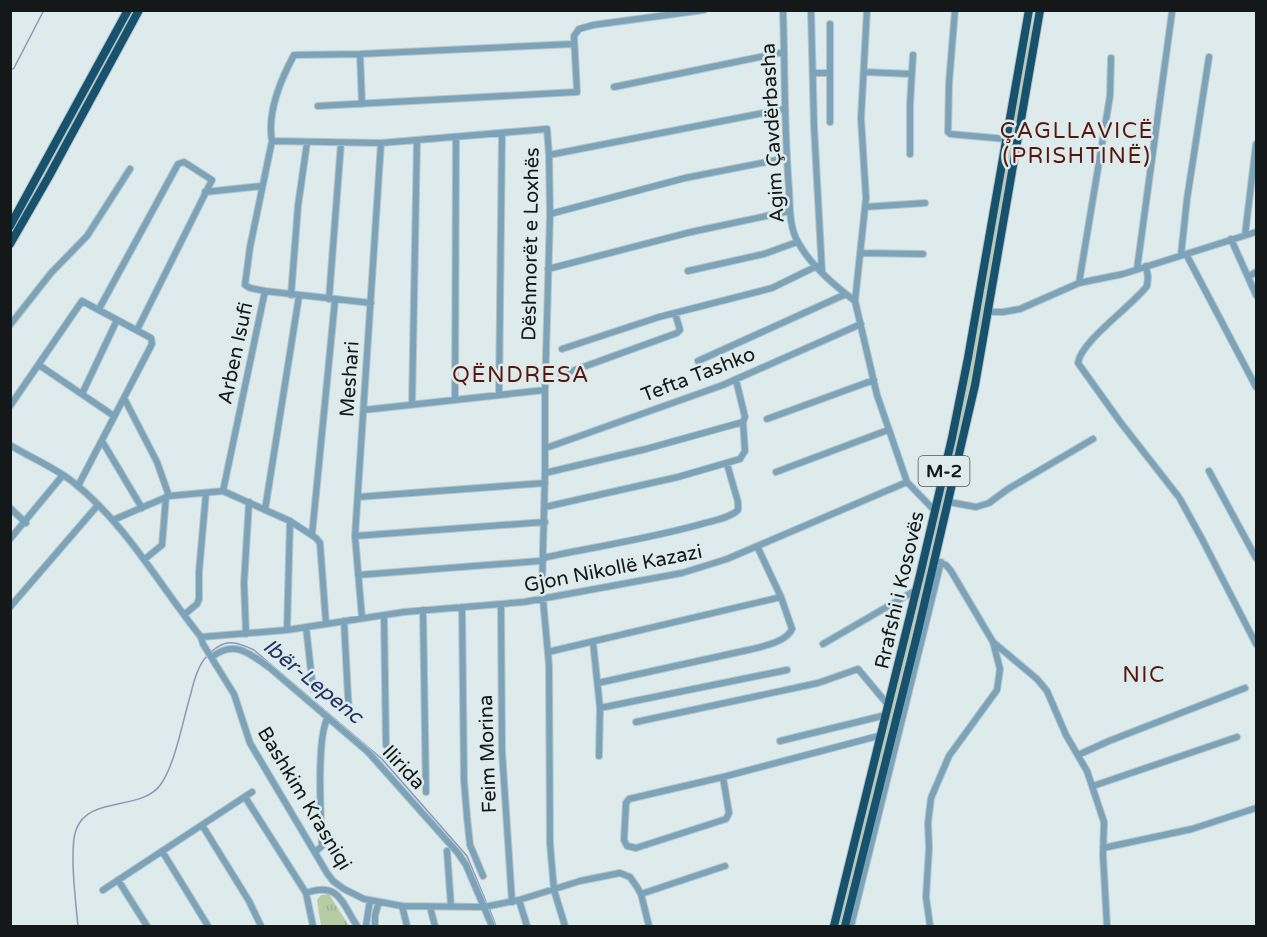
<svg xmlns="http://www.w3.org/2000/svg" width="1267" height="937" font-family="'Varela Round',sans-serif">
  <defs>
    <pattern id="park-tufts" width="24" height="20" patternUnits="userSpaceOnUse" patternTransform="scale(1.5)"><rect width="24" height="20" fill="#b6cca5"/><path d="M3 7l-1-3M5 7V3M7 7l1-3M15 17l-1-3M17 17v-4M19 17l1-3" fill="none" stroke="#9cae8d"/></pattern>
  </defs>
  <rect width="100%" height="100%" fill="#deebec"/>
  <path fill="#b6cca5" d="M1034,11L1029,47L972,374L951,473L845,911L841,926H837L948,472L968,374Z"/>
  <path fill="url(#park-tufts)" d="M329,894L349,926H321L317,900L321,895Z"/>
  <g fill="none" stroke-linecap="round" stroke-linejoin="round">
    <path stroke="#8a98b7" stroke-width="1.5" d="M10,71L14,68L44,10
      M211,652C226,638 237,642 254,650L382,759L467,856L487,904
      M489,908L496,926
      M78,926C76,905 69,849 76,830C88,795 142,812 161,784C176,762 183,719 191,693C194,680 198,665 207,656"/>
    <defs>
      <path id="minor" d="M783,10C785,70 784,129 789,189C790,206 789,227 798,242C810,265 835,286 855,301
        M811,10L814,126L822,271
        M867,10L861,118L866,198L855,301L877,395L907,482L935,511
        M955,10L949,83L948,132L950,134L1006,139
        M360,54L362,104
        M864,72L911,74
        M814,73H830
        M614,87L784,52
        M318,106L577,92L574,36L579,29L593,25L704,10
        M830,122V24
        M272,141C267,113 281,79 294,55L360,54L573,44
        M910,154V105L913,55
        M549,155L784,109
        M205,192L262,186
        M865,207L925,203
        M550,214L685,178L787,158
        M1245,235L1256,144
        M1231,239L1256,295
        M861,253L923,254
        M1186,254L1256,387
        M1181,255L1187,199L1209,57
        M1146,266L1148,277L1147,286C1132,306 1081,341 1078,363L1121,423L1178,496
        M548,269L691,232L790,211
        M1137,269L1172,12
        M688,271L764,254L797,242
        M1248,277L1256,272
        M1079,283L1110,96L1111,58
        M291,295L298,206L307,143
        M329,299L341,143
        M371,303L265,291L250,288L245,285L250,247L272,141L381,143L547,129L549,155L550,214L545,390V473L542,589L549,665L550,843L554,890L565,926
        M99,309L178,164L184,162L212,180L137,330
        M989,312H1003L1020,309L1079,283L1123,274L1256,232
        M10,325L51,273L87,236L130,169
        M562,349L659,317L772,288L817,266
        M698,361L846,294
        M39,365L114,416
        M561,375L677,333L680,330L675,313
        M82,394L117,320
        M499,395L502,134
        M124,398L157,462L169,496
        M455,400L456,137
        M412,405L417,140
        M10,406L82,301L151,338L152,344L78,486
        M364,410L545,390
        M767,419L874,380
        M102,441L142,508
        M10,445C31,458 54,467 73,482C127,525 159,585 201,637L203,644L234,694L250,743L327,873L333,881L344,889L364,899L402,906L484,907L519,900L580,881L620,873L630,877L637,887L641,894L649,926
        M546,448L723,385L861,324
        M1209,471L1256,558
        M776,472L888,430
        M545,473L646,449L743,422
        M223,491L265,291
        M358,497L545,483
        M1180,499L1202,539L1256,644
        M949,502L976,507L989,503L1008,489L1093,439
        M545,507L678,477L740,459L745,451L743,422L745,417L736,380
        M10,508L26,523
        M265,510L299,296
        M113,520L169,496L223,491L290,521L316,538L320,543L326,624
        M312,535L335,300
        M355,536L545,522
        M10,539L63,475
        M145,559L162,545L166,497
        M934,561L946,565L951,571L993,642L1037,679L1047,691L1066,735L1087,771L1104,822L1103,855L1107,926
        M358,575L539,561L547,557C599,546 653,538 705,523C715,520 730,518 738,510V502L727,464
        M501,605L502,751L512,902
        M10,607L98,505
        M462,607L464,781L467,817L470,845L483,876
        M423,610L426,792
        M185,614L197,604L199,599V572L206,493
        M384,615L386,745
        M362,618L355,536L381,143
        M344,621L349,715
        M306,627L313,689
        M287,630L290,521
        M246,634L244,583L249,502
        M201,637L287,630L404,612L524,602L682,573L727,559L907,482
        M593,642L600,708L599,756
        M823,644L916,590
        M548,652L781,597
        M212,657C235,639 250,654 270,668L368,752L458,853L466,865L492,926
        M598,683L748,650C761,647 787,642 792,629L781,597L757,546
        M600,708L787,670
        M636,722L818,683L858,669L889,706
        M780,741L886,715
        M1078,755L1109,741L1245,688
        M723,777L729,813L726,819L636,848L627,846L624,840L626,803L629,799L723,777L882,735
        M1093,786L1237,737
        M245,797L306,893L313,926
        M202,825L249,901L261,926
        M1103,848L1192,829L1256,808
        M162,851L208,926
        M447,851L451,906
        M315,852L322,846C321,819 316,737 328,717
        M118,880L147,926
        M103,890L252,792
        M306,893C339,881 342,903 357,926
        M641,894L725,866
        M519,900L527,926
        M402,906L407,926
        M430,907L435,926
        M366,926L370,900
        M375,926V915L379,902
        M851,926L941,562
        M930,926L926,897L929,848L928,823L931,798L949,756L997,690L1000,669L993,642"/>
      <path id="highway" d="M10,226L128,10
        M10,244L48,178L139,10
        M834,926L920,575L952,438L968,358L1029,10
        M845,926L917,635L975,385L1040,10"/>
    </defs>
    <use href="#minor" stroke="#bac5c6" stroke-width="8"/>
    <use href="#highway" stroke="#bac5c6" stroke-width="10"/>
    <use href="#minor" stroke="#7ba4bb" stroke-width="6"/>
    <use href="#highway" stroke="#16516d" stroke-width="8"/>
  </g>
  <g text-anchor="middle" stroke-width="5" stroke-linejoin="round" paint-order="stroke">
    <rect fill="#deebec" stroke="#515758" stroke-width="1.5" x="918.5" y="456" width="51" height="30" rx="4.5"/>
    <g font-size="18" font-weight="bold" fill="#141818">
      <text x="944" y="477">M-2</text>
    </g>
    <g font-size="20" fill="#141818" stroke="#deebec">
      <text transform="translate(772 133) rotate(-93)" y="7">Agim Çavdërbasha</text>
      <text transform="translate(530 244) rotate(-89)" y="7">Dëshmorët e Loxhës</text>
      <text transform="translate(235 353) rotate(-78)" y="7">Arben Isufi</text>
      <text transform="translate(698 374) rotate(-21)" y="7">Tefta Tashko</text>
      <text transform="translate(349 379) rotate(-86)" y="7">Meshari</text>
      <text transform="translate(613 568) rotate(-11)" y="7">Gjon Nikollë Kazazi</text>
      <text transform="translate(899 590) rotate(-77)" y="7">Rrafshi i Kosovës</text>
      <text transform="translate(487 754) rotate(-92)" y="7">Feim Morina</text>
      <text transform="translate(404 767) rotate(47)" y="7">Ilirida</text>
      <text transform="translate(305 798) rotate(59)" y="7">Bashkim Krasniqi</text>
    </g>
    <g font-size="21" font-style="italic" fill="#203266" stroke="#deebec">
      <text transform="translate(313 681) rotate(39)" y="7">Ibër-Lepenc</text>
    </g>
    <g font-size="22" letter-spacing="1.5" fill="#59160d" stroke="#deebec">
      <text x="1077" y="138">ÇAGLLAVICË<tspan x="1077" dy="25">(PRISHTINË)</tspan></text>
      <text x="521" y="382">QËNDRESA</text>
      <text x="1144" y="682">NIC</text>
    </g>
  </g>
  <rect width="1267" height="937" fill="none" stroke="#141818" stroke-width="24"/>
</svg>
